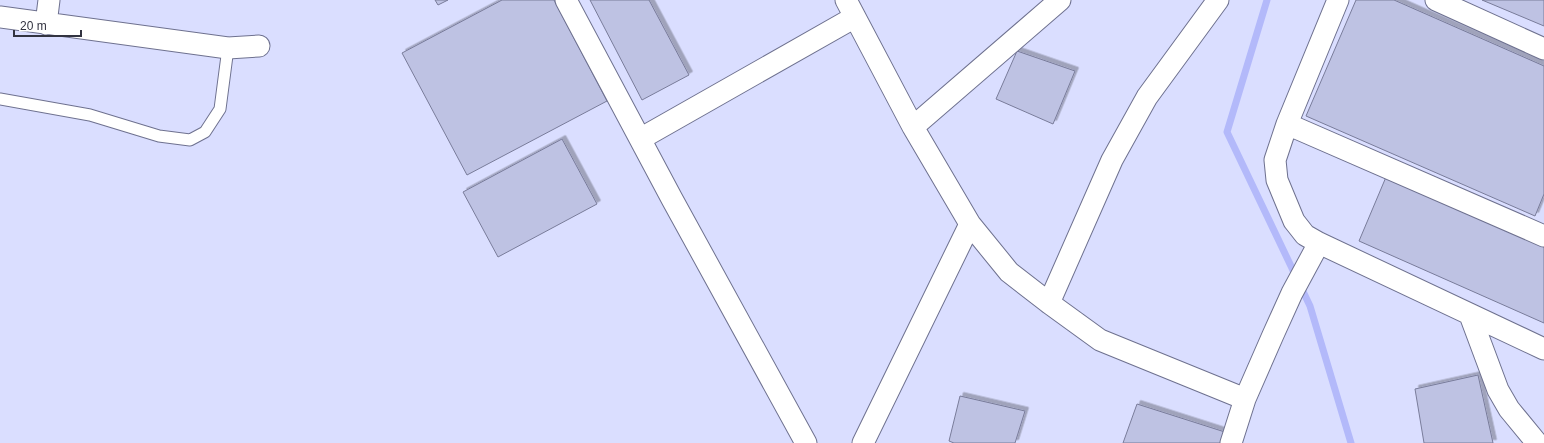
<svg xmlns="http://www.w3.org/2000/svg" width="1544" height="443" font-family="Arial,sans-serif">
  <defs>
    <filter id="shadow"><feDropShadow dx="3.5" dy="-3.5" stdDeviation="0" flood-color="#0004"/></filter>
  </defs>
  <rect width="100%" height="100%" fill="#dadeff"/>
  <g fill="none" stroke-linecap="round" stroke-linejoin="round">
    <path stroke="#b3b9fa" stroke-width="7" d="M1267,0L1227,132L1310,306L1351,443"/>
  </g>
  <path fill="#bec2e3" stroke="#797c9a" filter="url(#shadow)" d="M435,0H448L438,5Z
    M502,0H554L607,101L467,175L402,53Z
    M590,0H649L689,75L642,100Z
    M1356,0H1394L1544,66V194L1535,216L1306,116Z
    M1482,0H1544V26Z
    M1017,51L1075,71L1053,124L996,99Z
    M562,139L597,204L498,257L463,192Z
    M1386,177L1544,247V323L1359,241Z
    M1478,375L1493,443H1424L1415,389Z
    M960,396L1025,411L1015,443H954L949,441Z
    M1137,404L1228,433L1224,443H1123Z"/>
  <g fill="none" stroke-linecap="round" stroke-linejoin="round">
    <defs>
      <path id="lane" d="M0,99L90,115L159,136L190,140L205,132L220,109L228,48"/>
      <path id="street" d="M566,0L672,199L806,443
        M846,0L913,127L970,224L1009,272L1049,303L1100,340L1245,399
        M1338,0L1287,124L1275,160L1277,180L1294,221L1305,235L1319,243L1544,349
        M1436,0L1544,49
        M0,17L228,48L259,46
        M46,24L49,0
        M1287,124L1544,236
        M913,127L1060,0
        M640,139L855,17
        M1049,303L1112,160L1147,97L1218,0
        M1470,315L1498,390L1509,409L1537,443
        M863,443L970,224
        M1231,443L1245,399L1273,335L1292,293L1319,243"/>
    </defs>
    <use href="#lane" stroke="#6e718f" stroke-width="13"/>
    <use href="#street" stroke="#6e718f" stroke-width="23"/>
    <use href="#lane" stroke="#fff" stroke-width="11"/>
    <use href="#street" stroke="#fff" stroke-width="21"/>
  </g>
  <path d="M14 30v6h67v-6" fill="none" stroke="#323340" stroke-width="2"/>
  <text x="20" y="30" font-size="12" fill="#323340" stroke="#ffffff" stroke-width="3" paint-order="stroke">20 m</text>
</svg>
